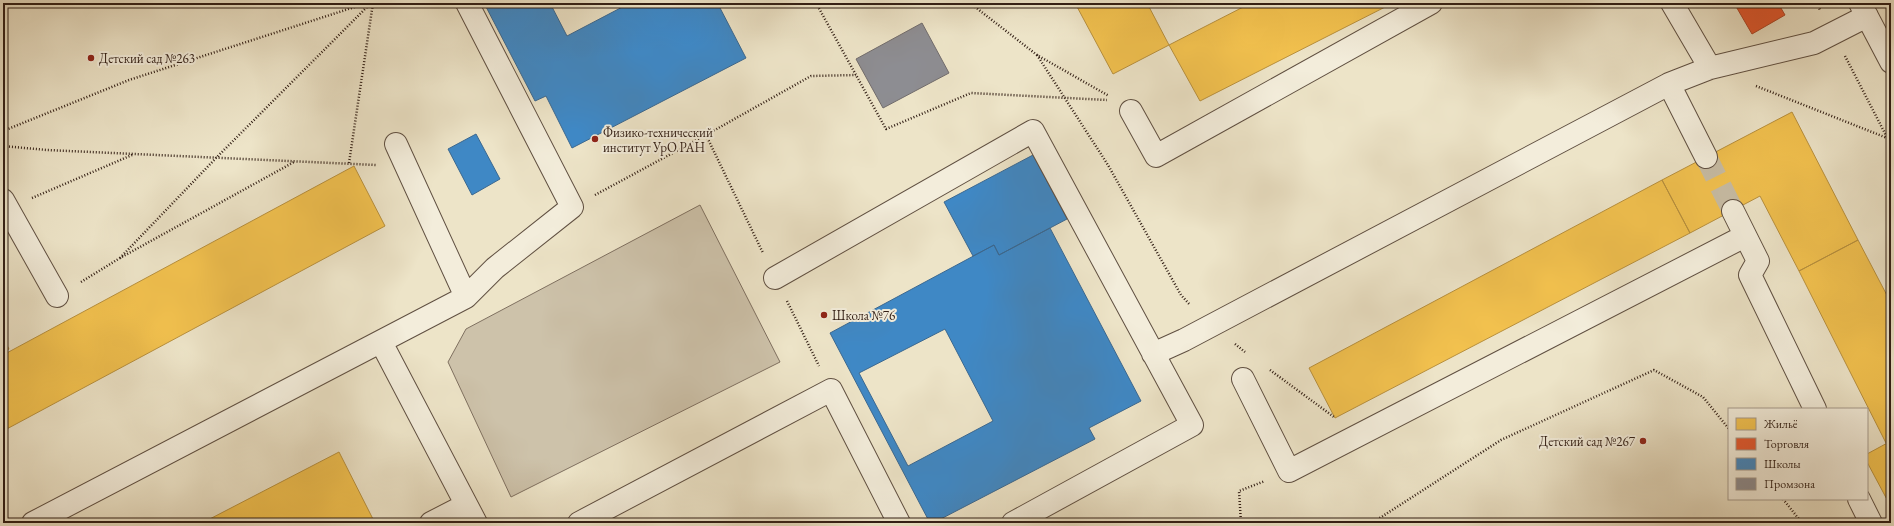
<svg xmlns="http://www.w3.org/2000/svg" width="1894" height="526" font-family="'EB Garamond',serif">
  <rect width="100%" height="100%" fill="#ede4c8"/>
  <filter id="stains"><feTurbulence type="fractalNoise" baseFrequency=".005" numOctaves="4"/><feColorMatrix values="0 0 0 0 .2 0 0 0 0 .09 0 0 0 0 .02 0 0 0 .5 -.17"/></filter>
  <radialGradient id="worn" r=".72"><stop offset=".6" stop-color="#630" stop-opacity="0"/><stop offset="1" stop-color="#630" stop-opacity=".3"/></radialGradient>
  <path fill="#cdc2aa" stroke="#7f7060" d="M700,205L780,362L511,497L448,362L466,329Z"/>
  <path fill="#f2c14e" stroke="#b8903d" d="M1075,3H1147L1169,45L1113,74Z
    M1251,3H1393L1200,101L1169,45Z
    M1792,112L1858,240L1799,271L1760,196L1690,233L1662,180Z
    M354,166L385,226L3,431V355Z
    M1662,180L1690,233L1335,418L1309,368Z
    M1858,240L1891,303V441L1886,443L1799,271Z
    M3,338L9,349L3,352Z
    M1891,441V507L1867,462V454Z
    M339,452L375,523H202Z"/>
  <path fill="#e4572e" stroke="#ae4626" d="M1734,3H1778L1785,15L1752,34Z"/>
  <path fill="#3f88c5" stroke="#3b6890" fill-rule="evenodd" d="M484,3H550L567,36L630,3H726L719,6L746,58L572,148L546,96L535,101Z
    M476,134L500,179L472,195L448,149Z
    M1033,155L1067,219L999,255L994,245L973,256L944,202Z
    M1050,228L1141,401L1089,428L1095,439L933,523H930L830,333L994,245L999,255ZM945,329L993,421L908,466L859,373Z"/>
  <path fill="#8d8d92" stroke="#716c6c" d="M922,23L949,73L883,108L856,59Z"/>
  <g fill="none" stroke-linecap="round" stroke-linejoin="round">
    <path stroke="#c7bca4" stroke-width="22" stroke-dasharray="22 11" stroke-linecap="butt" d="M1706,157L1733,211"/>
    <defs>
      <path id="minor" d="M1672,3L1710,68
        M1860,3L1891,62
        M1669,84L1706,157
        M1131,111L1156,156L1431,3
        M396,144L466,297
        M3,200L57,296
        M1733,211L1758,261L1750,275L1815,409
        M775,278L1033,131L1192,425L1013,523
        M381,342L476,523
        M1153,354L1184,340L1669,84L1710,68L1814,43L1867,16
        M1243,379L1289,471L1745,236
        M1859,499L1871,523
        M33,523L466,297L495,268L572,207L467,3
        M431,523L466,505
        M579,523L831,390L899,523"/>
    </defs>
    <use href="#minor" stroke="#605042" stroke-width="24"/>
    <path stroke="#311e15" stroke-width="2.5" stroke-dasharray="1 2" stroke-linecap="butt" d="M816,3L886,129L971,93L1107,100
      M970,3L1037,55L1109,96
      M1817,3L1820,10
      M1037,55L1108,165L1181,295L1190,305
      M1845,56L1891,145
      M1756,86L1887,138
      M3,131L129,80L367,3
      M706,135L763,253
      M3,146L47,150L376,165
      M349,163L373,3
      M595,195L706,135L811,76L856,75
      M32,198L132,155
      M120,258L217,157L371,3
      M81,282L120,258L294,162
      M787,301L819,366
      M1235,344L1245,352
      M1270,370L1334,417
      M1783,499L1802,523
      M1241,523L1239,491L1265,481
      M1372,523L1501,440L1654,370L1703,397L1729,429"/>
    <use href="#minor" stroke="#f3eddb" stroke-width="22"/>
  </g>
  <g fill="#8f2418" stroke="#f3eddb" stroke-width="1.5">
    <circle cx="91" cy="58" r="4"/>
    <circle cx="595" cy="139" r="4"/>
    <circle cx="824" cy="315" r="4"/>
    <circle cx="1643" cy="441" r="4"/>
  </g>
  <g text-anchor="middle" stroke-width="4" stroke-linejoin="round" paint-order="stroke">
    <g font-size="13" fill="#311e15" stroke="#f3eddb" text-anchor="start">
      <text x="99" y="63">Детский сад №263</text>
      <text x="603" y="137">Физико-технический<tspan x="603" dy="15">институт УрО РАН</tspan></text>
      <text x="832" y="320">Школа №76</text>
      <text x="1635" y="446" text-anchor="end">Детский сад №267</text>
    </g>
  </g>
  <rect width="1894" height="526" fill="none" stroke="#ede4c8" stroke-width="16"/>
  <rect x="4" y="4" width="1886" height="518" fill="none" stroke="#311e15" stroke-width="2"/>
  <rect x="8" y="8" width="1878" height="510" fill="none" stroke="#311e15"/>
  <rect x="1728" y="408" width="140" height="92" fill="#f3eddb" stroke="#a59a8c"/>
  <rect x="1736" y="418" width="20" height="12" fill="#f2c14e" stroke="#a59a8c"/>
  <text x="1764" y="428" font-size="12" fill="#311e15">Жильё</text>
  <rect x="1736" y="438" width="20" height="12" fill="#e4572e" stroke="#a59a8c"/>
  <text x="1764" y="448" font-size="12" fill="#311e15">Торговля</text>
  <rect x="1736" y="458" width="20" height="12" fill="#3f88c5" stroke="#a59a8c"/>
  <text x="1764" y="468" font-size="12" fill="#311e15">Школы</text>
  <rect x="1736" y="478" width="20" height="12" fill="#8d8d92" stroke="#a59a8c"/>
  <text x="1764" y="488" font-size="12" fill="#311e15">Промзона</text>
  <rect width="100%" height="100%" filter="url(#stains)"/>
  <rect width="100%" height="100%" fill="url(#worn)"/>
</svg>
